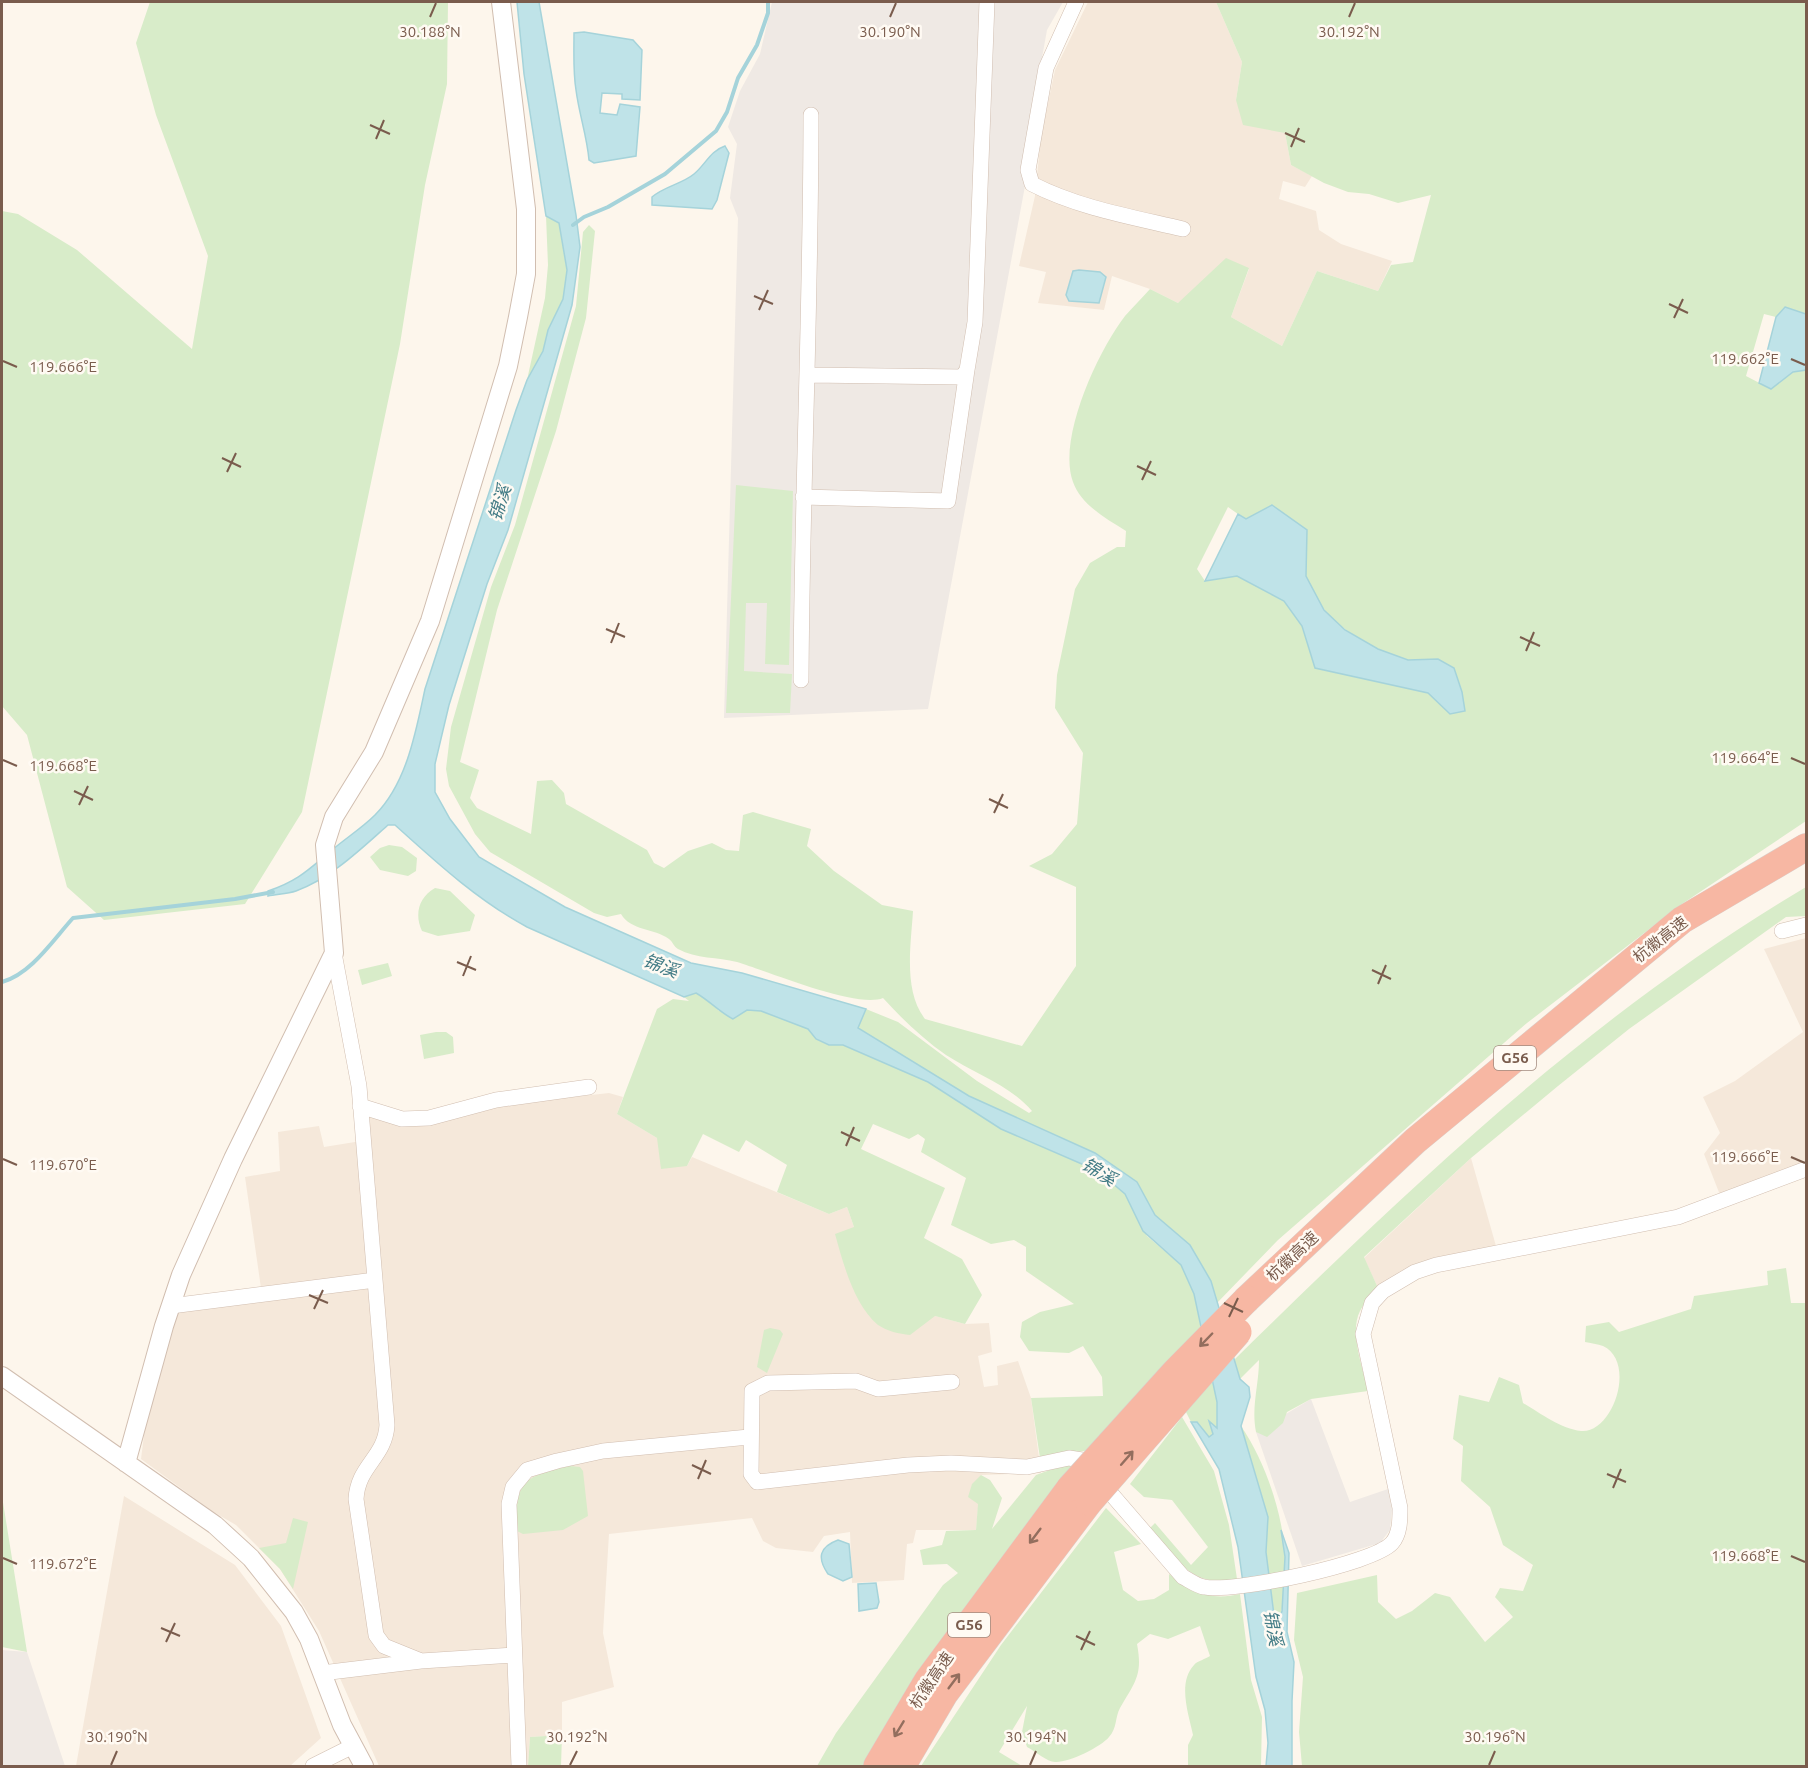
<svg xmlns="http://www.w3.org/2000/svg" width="1808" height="1768" font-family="Ubuntu,'Noto Sans SC',sans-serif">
  <rect width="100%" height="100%" fill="#fdf6ec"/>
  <path fill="#f5e8da" d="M1088,2H1216L1242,62L1236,100L1285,133L1291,165L1312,176L1305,187L1283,181L1279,199L1316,211L1319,230L1341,244L1392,261L1378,291L1317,271L1282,346L1231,317L1249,269L1178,303L1150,289L1112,276L1104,310L1038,303L1046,272L1019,266L1035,196L1041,136L1055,70Z
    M1806,938V1161L1720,1195L1704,1154L1720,1133L1703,1097L1735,1081L1803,1032L1764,949Z
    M609,1093L623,1097L617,1114L657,1138L687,1166L692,1157L829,1214L847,1207L854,1227L935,1316L965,1324L989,1323L992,1352L978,1356L984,1387L998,1385L997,1366L1018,1361L1031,1398L1041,1473L981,1475L976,1530H916L913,1543L907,1544L904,1580L852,1583L850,1532L824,1536L813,1552L776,1548L763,1541L752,1518L609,1534L603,1633L614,1687L562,1702V1735L530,1737L528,1766H379L319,1631L280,1569L236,1525L212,1511L141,1459L147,1412L180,1299L261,1288L245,1177L280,1171L278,1132L319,1126L324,1147L355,1142L368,1144V1116L494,1106Z
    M1471,1158L1496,1246L1378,1288L1364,1258Z
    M124,1496L235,1565L281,1626L321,1738L290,1766H76Z"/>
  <path fill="#efe9e4" d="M772,2H1063L1047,30L1022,168L1025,186L928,709L724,718L738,218L730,198L737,144L728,127L740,91L760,54Z
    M1311,1399L1350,1502L1388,1489L1392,1510L1390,1530L1380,1543L1302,1566L1256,1432Z
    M2,1650L27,1652L65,1766H2Z"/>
  <path fill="#d8ecc9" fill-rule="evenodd" d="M150,2H448L447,84L425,185L400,344L302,812L245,904L104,920L67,887L27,735L2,706V211L18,214L77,250L192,349L208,256L156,115L136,43Z
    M1216,2H1806V314L1785,307L1776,317L1764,314L1746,376L1771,389L1793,372L1806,370V821L1682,904L1527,1023L1278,1240L1217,1303L1211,1281L1190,1245L1155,1215L1137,1182L1095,1153L969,1096L857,1028L866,1009L898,1022L977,1081L1029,1113L1032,1111C1011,1086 974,1073 946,1055C923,1039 902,1019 883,998C857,1009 767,971 737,962C718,957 696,959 678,949C674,947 673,942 669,939C654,928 631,931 621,914L607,917L594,913L490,852L475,834L449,786L446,769L451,727L491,587L515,525L576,306L583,232L589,225L595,231L586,318L556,431L497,610L460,762L479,770L470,798L477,808L531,834L537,781L552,780L564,793L566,804L647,850L654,863L664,868L688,851L712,843L726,850L739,851L743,815L753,812L811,829L807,846L834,871L882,905L913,911C911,945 903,991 925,1019L1022,1046L1076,966V887L1029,866L1052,854L1077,824L1083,753L1055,708L1057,675L1075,589L1090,563L1117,547H1125L1126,531C1107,519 1081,505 1073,482C1057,439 1098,351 1125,316C1133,307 1142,298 1150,289L1178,303L1226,258L1249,268L1231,317L1282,346L1317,271L1378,291L1391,265L1413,262L1431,195L1398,203L1369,194L1348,192L1324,183L1291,165L1285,133L1243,125L1236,100L1242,62ZM1228,507L1245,519L1306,530C1306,544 1303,563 1306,576C1318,619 1366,648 1406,659C1415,662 1428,659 1438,659L1450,714L1428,693L1315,668L1302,626L1284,601L1237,576L1205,581L1197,569Z
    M546,216L559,223L567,271L563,299L548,330L543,351L527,380L545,298L548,265Z
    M736,485L793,491L789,665L765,664L767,603H746L744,671L792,674L790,713H726Z
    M389,845L402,847L417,858L416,871L408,876L380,870L370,857L380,848Z
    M1806,887V916L1786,917L1629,1029L1558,1086L1471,1158L1364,1257L1378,1288C1372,1295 1364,1303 1360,1311C1349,1333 1363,1368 1368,1391L1311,1399L1287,1412L1283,1423L1267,1437L1256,1432C1251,1407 1259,1385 1259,1360L1240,1379L1234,1360C1411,1186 1591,1014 1806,887Z
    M435,888L450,891L475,915L470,931L438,936L422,931C414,914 419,897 435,888Z
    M388,963L392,976L362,985L358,970Z
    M696,993L708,999L719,1011H761L808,1029L816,1039L829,1045H843L928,1082L1001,1129L1098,1171L1125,1194L1147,1236L1181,1265L1194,1294L1217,1402V1430L1209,1437L1197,1422H1191L1163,1366L1090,1450L1040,1458L1031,1398L1103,1396L1102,1377L1083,1346L1069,1353L1029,1351L1020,1337L1022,1322L1040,1312L1074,1304L1026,1271V1247L1014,1240L991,1244L951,1225L966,1178L921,1152L925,1139L918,1134L909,1139L873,1124L861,1149L945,1188L924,1238L962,1259L982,1295L965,1324L935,1316L910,1335C899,1334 887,1331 878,1325C854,1305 843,1263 835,1234L854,1227L847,1207L829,1214L777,1192L787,1165L746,1140L739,1152L703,1134L687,1166L661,1169L657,1138L617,1114L657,1009L673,999L689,1001L684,997Z
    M436,1032H446L453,1037L454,1053L424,1059L420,1035Z
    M1786,1268L1791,1303H1806V1766H1302L1299,1732L1303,1677L1294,1640L1297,1593L1377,1575L1378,1602L1396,1619L1412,1611L1435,1593L1450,1597L1485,1642L1513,1617L1495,1597L1500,1588L1523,1591L1533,1565L1503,1545L1490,1507L1461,1481L1463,1446L1453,1439L1459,1395L1489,1402L1499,1377L1519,1385L1523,1403C1540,1413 1561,1429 1581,1431C1613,1434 1637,1362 1603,1346C1598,1344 1590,1343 1585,1342L1586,1326L1609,1322L1619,1332L1691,1309L1694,1296L1768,1285L1767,1271Z
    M770,1328L780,1330L783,1334L767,1373L757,1367L764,1330Z
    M1182,1417L1214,1471L1229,1525L1237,1579C1192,1589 1176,1559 1149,1529L1155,1523L1191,1565L1208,1547L1172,1500L1144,1497L1130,1484Z
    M1241,1426C1275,1476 1298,1560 1279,1619L1274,1615L1266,1552L1268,1517Z
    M570,1466L580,1467L583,1471L588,1516L563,1530L523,1534L517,1531C515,1481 522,1477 570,1466Z
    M1061,1466H1076L866,1766H817L836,1733L943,1585L958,1573L947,1564L923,1565L920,1550L942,1545L946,1531L976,1530L978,1504L968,1497L972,1484L981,1475L990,1480L1002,1498L992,1529L1036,1475Z
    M2,1494V1496L27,1652L2,1647Z
    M1106,1508L1141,1544L1114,1552L1123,1590L1138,1601L1154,1599L1169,1590V1574C1194,1592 1209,1601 1240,1594L1251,1680L1262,1717L1261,1766H1188V1745L1193,1735C1189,1715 1177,1683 1194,1665C1197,1661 1206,1659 1210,1656L1200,1626L1168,1639L1150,1634L1137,1644C1143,1675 1135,1682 1120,1708C1115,1717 1117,1729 1109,1737C1101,1747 1068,1763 1055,1762C1047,1762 1035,1751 1027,1747L1022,1732L1027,1706L999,1752L1022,1766H921L1001,1645Z
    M293,1518L308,1522L293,1589L280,1569L259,1548L286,1543Z
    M562,1735L561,1766H528L530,1737Z"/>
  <path fill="#bfe3e8" stroke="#a5d3da" stroke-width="1.5" d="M517,2H539L576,215L580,247L572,305L508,530L487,584L449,705L435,764V792L450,819L479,857L565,907L691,963L742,973L866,1009L858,1028L969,1096L1095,1153L1137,1182L1155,1215L1190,1245L1211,1281L1240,1379L1249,1387L1250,1397L1241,1426L1268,1517L1266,1552L1274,1615L1279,1619L1282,1611L1285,1557L1281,1530L1289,1553L1287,1632L1294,1662L1292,1701V1766H1266L1268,1743L1265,1710L1256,1677L1238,1547L1219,1469L1191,1422H1197L1209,1437L1213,1434L1209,1421L1217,1428V1402L1194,1294L1181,1265L1143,1231L1125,1194L1098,1171L1001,1129L928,1082L843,1045H829L816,1039L808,1029L761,1011L747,1010L733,1019C719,1012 710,1001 696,993L684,997L527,927C477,900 436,862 395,825H388C361,849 330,879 296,891C287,894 277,894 268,896V891C298,881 308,870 332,850C346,838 362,828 375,815C407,783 416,731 425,689L516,410L527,380L543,351L548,330L563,299L567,270L559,223L546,216L524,74Z
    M584,32L633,40L642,50L640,100L622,99V94L602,93L600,113L617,115L620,104L640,107L636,156L594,163L589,160C587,136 579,114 576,90C573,72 574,52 574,33Z
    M725,146L729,153L717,200L712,209L652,205V197C665,186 682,184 694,174C706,164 710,151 725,146Z
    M1079,270L1100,272L1106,277L1099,303L1069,301L1066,295L1073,271Z
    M1785,307L1806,314V370L1793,372L1771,389L1759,383L1776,317Z
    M1272,505L1307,530L1306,576L1324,610L1345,630L1378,649L1408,660L1438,659L1454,668L1462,692L1465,711L1450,714L1428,693L1315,668L1302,626L1284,601L1237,576L1205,581L1238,514L1246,519Z
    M838,1540L849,1544L852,1577L843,1581L828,1574C817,1558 819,1547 838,1540Z
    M876,1583L879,1602L877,1608L859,1611L858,1584Z"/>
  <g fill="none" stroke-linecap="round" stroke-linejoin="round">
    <path stroke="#a5d3da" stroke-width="4" d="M573,225L584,217L608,207L665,174L716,131L727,112L738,78L757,45L768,13V2
      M2,982C31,974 53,940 73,918L235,899L273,892"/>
    <defs>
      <path id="minor" d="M1076,2L1046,68L1028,170L1032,184C1079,208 1132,217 1183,229
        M809,375L962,377L967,370L975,322L987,2
        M803,497L948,501L967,370
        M801,680C802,492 811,304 811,115
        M1782,931L1806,925
        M334,953L359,1086L387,1425C385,1458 358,1465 356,1499L376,1635L384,1646L421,1661
        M360,1106L402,1119L429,1118L496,1100L589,1087
        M171,1306L375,1280
        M952,1382L878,1389L856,1381L768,1383L752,1391L751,1474L757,1482L908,1465L951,1463L1027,1467L1069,1458L1082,1460L1183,1577C1189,1580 1197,1586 1204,1587C1233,1593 1373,1564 1392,1543C1400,1534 1400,1520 1400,1508L1363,1334L1372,1303L1383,1291L1415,1272L1436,1265L1678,1217L1806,1169
        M322,1673L421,1661L513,1655
        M313,1766L353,1746
        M519,1766L509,1504L513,1487L527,1470L557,1461L603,1451L749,1437"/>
      <path id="tertiary" d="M2,1376L215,1525L251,1558L294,1612L309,1639L342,1725L364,1766
        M126,1463L164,1326L181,1275L233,1159L334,953L325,845L334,817L374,752L430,621L508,366L518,317L526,274V209L501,2"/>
      <path id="motorway" d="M1247,1299L1415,1141L1682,920L1806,847
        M877,1766L928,1680L1070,1488
        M902,1766L945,1693L1089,1502"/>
    </defs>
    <use href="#minor" stroke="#d1beb0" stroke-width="16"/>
    <use href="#tertiary" stroke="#d1beb0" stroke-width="20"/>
    <use href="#motorway" stroke="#dad1cd" stroke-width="28"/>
    <use href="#minor" stroke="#fff" stroke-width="15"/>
    <use href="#tertiary" stroke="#fff" stroke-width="18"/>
    <use href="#motorway" stroke="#f7b7a3" stroke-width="27"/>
    <defs>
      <path id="motorway-bridge" d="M1070,1488L1175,1372L1247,1299
        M1089,1502L1238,1332"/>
    </defs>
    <use href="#motorway-bridge" stroke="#dad1cd" stroke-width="28" stroke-linecap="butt"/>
    <use href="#motorway-bridge" stroke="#f7b7a3" stroke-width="27"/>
  </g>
  <defs><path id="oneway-shaft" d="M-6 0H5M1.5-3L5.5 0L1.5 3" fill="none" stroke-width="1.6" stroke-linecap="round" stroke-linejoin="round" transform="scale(1.5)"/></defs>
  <g stroke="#936e5e">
    <use href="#oneway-shaft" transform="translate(1206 1340) rotate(134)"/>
    <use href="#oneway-shaft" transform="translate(1127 1458) rotate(-49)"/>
    <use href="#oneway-shaft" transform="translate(1035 1536) rotate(127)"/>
    <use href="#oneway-shaft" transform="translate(954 1681) rotate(-53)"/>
    <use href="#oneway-shaft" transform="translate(899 1729) rotate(121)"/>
  </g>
  <path fill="none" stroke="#7a5c4d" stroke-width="2" d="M430,17L436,3M890,17L896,3M1349,17L1355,3M370,125L390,134M1285,133L1305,142M376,139L384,120M1291,147L1299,128M754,296L773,304M1669,304L1688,313M759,310L768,290M1674,318L1683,299M1791,359L1805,365M3,361L17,367M222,458L241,467M1137,466L1156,475M227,472L236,453M1142,480L1151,461M606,629L625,637M1520,637L1540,646M611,643L619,623M1526,651L1534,632M1791,758L1805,764M3,760L17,766M74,791L93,800M989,799L1008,808M79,805L88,786M994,813L1003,794M457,962L476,970M1372,970L1391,979M463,976L471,956M1378,984L1386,965M841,1132L860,1141M846,1146L854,1127M1791,1157L1805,1163M3,1159L17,1165M309,1295L328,1303M1224,1303L1243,1312M314,1309L323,1290M1229,1317L1238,1298M692,1465L711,1474M1607,1474L1626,1482M698,1479L706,1460M1613,1488L1621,1469M1791,1556L1805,1562M3,1558L17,1564M161,1628L180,1636M1076,1636L1095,1645M166,1642L175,1623M1081,1650L1090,1631M111,1765L117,1751M570,1765L577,1751M1030,1765L1036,1751M1489,1765L1495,1751"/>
  <g text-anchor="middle" stroke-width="5" stroke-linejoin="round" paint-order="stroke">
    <g fill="#fffaf3" stroke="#a28b7f" stroke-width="1.5">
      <rect x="1494" y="1046" width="42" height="24" rx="4.5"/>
      <rect x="948" y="1613" width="42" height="24" rx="4.5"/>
    </g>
    <g font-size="15" font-weight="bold" fill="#7a5c4d">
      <text x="1515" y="1063">G56</text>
      <text x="969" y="1630">G56</text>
    </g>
    <g font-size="16" fill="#7a5c4d" stroke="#fffaf3">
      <text transform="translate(1660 939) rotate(-38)" y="6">杭徽高速</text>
      <text transform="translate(1292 1256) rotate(-43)" y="6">杭徽高速</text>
      <text transform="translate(931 1680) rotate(-56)" y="6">杭徽高速</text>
    </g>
    <g font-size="18" font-style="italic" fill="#437c86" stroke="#fffaf3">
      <text transform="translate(500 503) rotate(-73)" y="6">锦溪</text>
      <text transform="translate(661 966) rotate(21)" y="6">锦溪</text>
      <text transform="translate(1099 1172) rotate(31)" y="6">锦溪</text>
      <text transform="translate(1273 1628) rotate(79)" y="6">锦溪</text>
    </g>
  </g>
  <g font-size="15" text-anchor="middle" fill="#7a5c4d" stroke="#fffaf3" stroke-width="5" stroke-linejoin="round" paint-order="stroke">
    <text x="430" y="37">30.188°N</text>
    <text x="890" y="37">30.190°N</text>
    <text x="1349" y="37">30.192°N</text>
    <text x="1745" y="364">119.662°E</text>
    <text x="63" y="372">119.666°E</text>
    <text x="1745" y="763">119.664°E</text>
    <text x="63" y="771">119.668°E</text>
    <text x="1745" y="1162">119.666°E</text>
    <text x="63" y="1170">119.670°E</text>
    <text x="1745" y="1561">119.668°E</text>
    <text x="63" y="1569">119.672°E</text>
    <text x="117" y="1742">30.190°N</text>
    <text x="577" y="1742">30.192°N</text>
    <text x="1036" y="1742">30.194°N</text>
    <text x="1495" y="1742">30.196°N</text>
  </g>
  <rect width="1808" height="1768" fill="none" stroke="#7a5c4d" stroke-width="6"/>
</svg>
